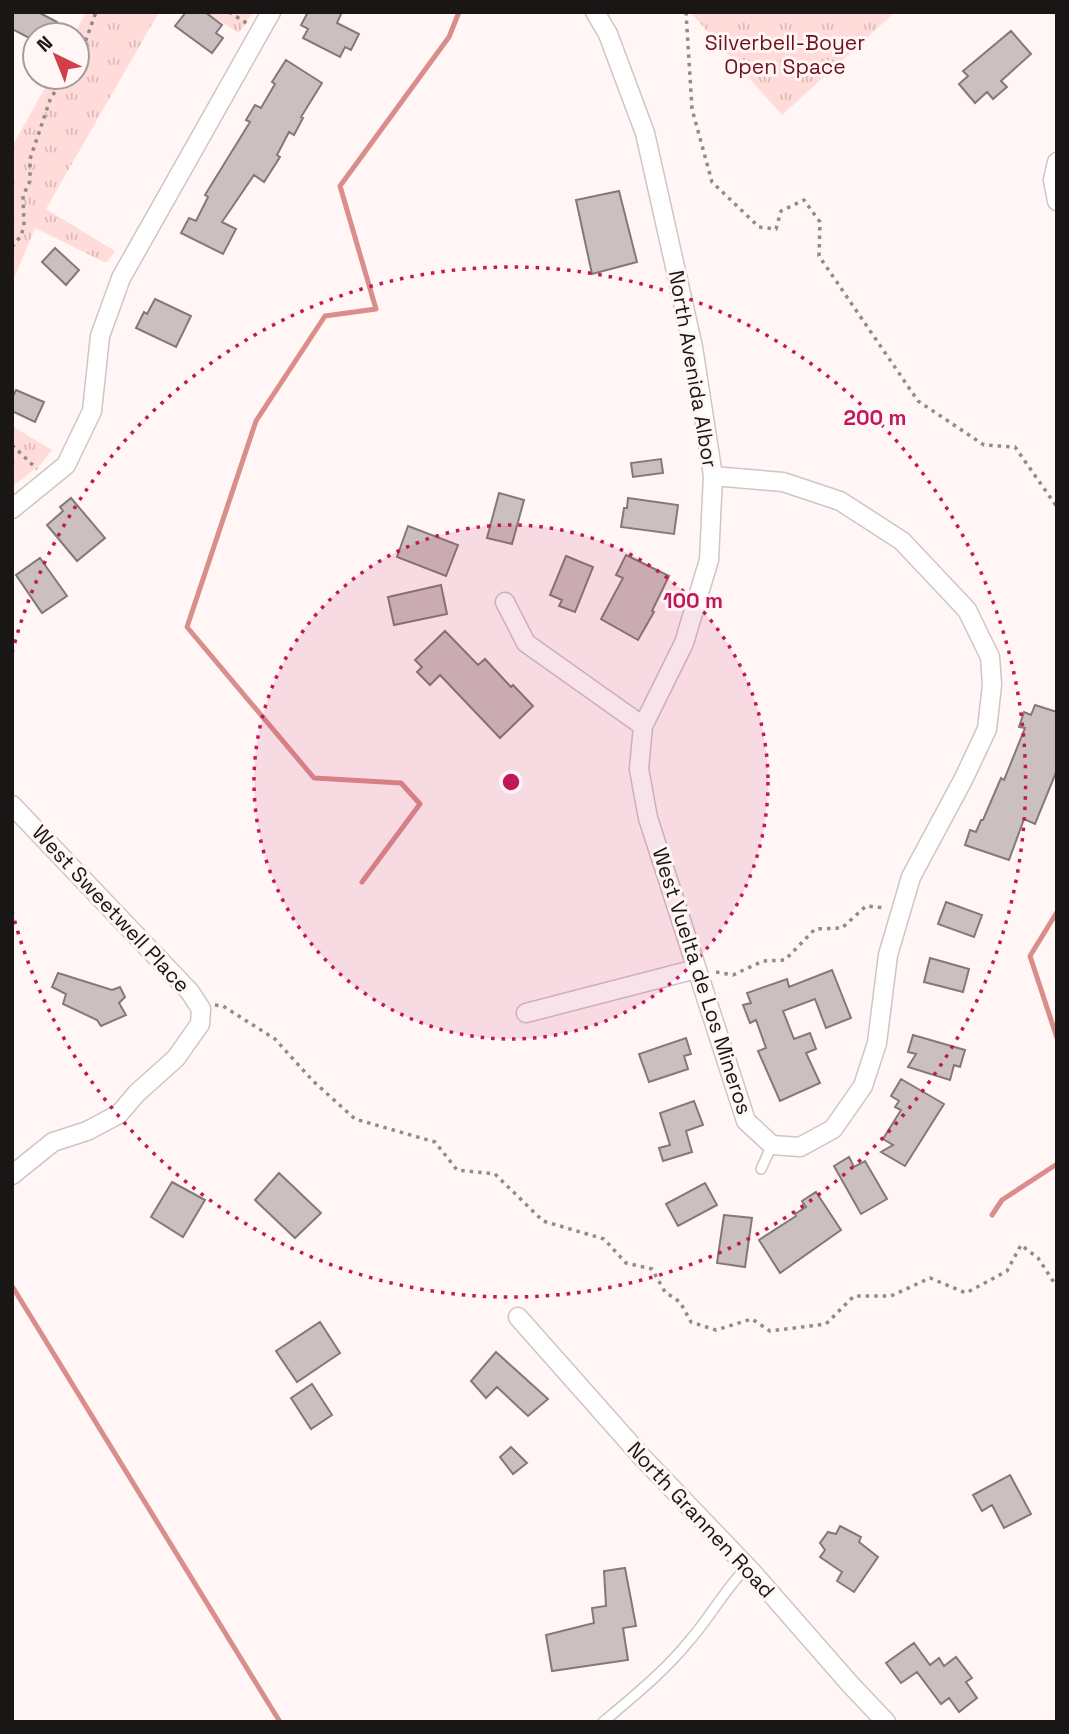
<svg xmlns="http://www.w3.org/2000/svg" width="1069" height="1734" font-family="'Space Grotesk',sans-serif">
  <defs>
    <pattern id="park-tufts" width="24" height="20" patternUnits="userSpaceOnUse" patternTransform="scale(1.75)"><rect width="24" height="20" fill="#ffdbda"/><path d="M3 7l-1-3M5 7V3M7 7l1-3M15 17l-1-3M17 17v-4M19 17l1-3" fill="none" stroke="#dabbba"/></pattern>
  </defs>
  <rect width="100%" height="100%" fill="#fff6f5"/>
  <path fill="url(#park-tufts)" d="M86,12H159L46,209L115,251L106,263L35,228L12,283V147L51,77H77V35H74Z
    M205,12H249L252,14L239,33Z
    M690,12H895L782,115Z
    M12,426L52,450L41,464L12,487Z"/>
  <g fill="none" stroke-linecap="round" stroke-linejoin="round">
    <path stroke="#d98e8c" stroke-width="5" d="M362,882L420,804L401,783L314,778L187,627L256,421L325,316L376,309L340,186L449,37L459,12
      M1057,912L1030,956L1057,1038
      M992,1215L1002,1200L1057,1164
      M12,1286L280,1722"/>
  </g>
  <path fill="#cbc0bf" stroke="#837979" stroke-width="2" d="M12,12H38L57,22L50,35H33L31,39L12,29Z
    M186,12H205L222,25L216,33L223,38L212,53L175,26Z
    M308,12H342L337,23L359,34L351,50L345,47L340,57L303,38L308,29L301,25Z
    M1011,31L1031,54L1001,81L1007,87L993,99L987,92L975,103L959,84L968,76L963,71Z
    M286,60L322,83L301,117L303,118L294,135L289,132L277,155L280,157L264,182L254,175L222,222L236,229L223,254L181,233L189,218L196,221L208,197L205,195L250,122L246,120L255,105L261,108L275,84L272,82Z
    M619,191L637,262L592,274L576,200Z
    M55,248L79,270L66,285L42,262Z
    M155,299L191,316L176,347L136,328L144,312L147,314Z
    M16,390L44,402L35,422L12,411V398Z
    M661,459L663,473L633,477L631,463Z
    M499,493L524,500L512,544L487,538Z
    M71,498L105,538L77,561L47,525L63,511L60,507Z
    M628,498L678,505L674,534L621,527L624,508H627Z
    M408,526L458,545L446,576L397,557Z
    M626,555L669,576L652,611L654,612L638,640L601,619L623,578L616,575Z
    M566,556L593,567L575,612L559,606L562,600L550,595Z
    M40,558L67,596L42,613L16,575Z
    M441,585L447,614L394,625L388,597Z
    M445,631L478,665L485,659L511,687L513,685L533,706L500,738L440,675L430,685L417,672L422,667L415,660Z
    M1035,705L1057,712V770L1035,824L1024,819L1009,860L965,845L970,830L976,832L981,820H983L1001,778L1004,780L1025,728L1019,727L1024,712L1031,715Z
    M946,902L982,915L974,937L938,924Z
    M930,958L969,969L963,992L924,982Z
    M832,970L851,1018L826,1028L815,999L783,1011L794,1039L810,1033L816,1049L806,1053L820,1083L780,1101L758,1051L766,1048L756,1020L750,1023L743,1005L751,1003L747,993L787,979L789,987Z
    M58,973L112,990L120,987L125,997L119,1003L126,1015L101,1026L97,1020L63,1004L66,994L52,987Z
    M913,1035L965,1050L960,1067L954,1065L950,1080L908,1067L916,1054L908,1052Z
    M686,1038L691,1054L684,1056L688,1069L649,1082L639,1054Z
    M901,1079L944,1104L905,1166L881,1152L893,1145L883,1139L901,1110L895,1107L899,1101L891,1096Z
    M694,1101L703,1125L686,1131L692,1152L663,1161L659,1148L670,1145L660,1113Z
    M849,1157L854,1167L865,1161L887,1199L861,1214L834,1166Z
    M279,1173L321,1213L295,1238L255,1200Z
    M172,1182L205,1200L183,1237L151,1217Z
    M705,1183L717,1205L678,1226L666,1204Z
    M816,1192L841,1230L780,1273L759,1240L796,1216L795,1214L806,1207L802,1201Z
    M724,1215L752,1218L745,1267L717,1263Z
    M320,1322L340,1353L297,1382L276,1351Z
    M496,1352L548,1399L528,1416L497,1387L486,1398L471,1381Z
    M312,1384L332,1415L311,1429L291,1398Z
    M511,1447L527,1463L513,1474L500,1457Z
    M1010,1475L1031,1514L1004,1528L992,1505L982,1511L973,1495Z
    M840,1526L861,1537L859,1542L878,1557L854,1592L837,1581L842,1572L820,1557L825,1550L820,1543L828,1532L836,1534Z
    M625,1568L636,1626L623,1628L628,1660L552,1671L546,1635L594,1623L592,1608L606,1606L604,1571Z
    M914,1643L930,1665L939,1658L944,1666L956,1657L972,1678L966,1682L977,1698L959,1712L949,1698L941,1704L917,1672L901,1683L886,1663Z"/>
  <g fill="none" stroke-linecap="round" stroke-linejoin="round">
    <defs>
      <path id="service" d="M761,1169L772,1145
        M603,1722C634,1696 665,1671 690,1640C711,1616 725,1589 747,1567"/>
      <path id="minor" d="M595,12L608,34L645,133L693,347L713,476L709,560L684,643L643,726L639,769L648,818L746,1121L772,1145L800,1147L833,1129L863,1086L877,1043L888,955L911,877L964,778L987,729L992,685L990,657L967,610L902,541L840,501L783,482L713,476
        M1057,162L1053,180L1057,201
        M12,509L66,465L92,411L100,336L121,278L271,12
        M505,602L526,643L643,726
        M12,805L190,992L201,1009L200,1024L176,1058L137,1093L119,1114L87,1131L53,1142L12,1175
        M526,1013L696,969
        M518,1317L642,1457L752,1572L850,1684L886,1722"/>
    </defs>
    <use href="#service" stroke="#cfc5c4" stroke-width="12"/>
    <use href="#minor" stroke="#cfc5c4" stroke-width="21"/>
    <path stroke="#918b8a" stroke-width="3.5" stroke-dasharray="3.5 5" stroke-linecap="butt" d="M229,12L248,24
      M686,12L692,109L712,182L759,227L776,229L781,211L804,200L820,222L819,256L918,401L984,445L1015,447L1057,507
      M77,65L96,12
      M12,247L21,236L24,226L23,196L30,181V159L51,97L67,77
      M12,445L37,469
      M716,972L733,975L763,961L785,960L815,929L842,928L866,906L885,908
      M215,1005L223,1006L275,1039L313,1081L355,1119L435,1142L457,1170L495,1174L543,1221L604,1239L626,1263L652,1269L665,1292L680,1302L691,1322L716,1330L752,1319L770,1331L826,1324L854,1296H891L930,1278L966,1293L1007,1271L1021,1245L1038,1258L1057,1287"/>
    <use href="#service" stroke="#fff" stroke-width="9"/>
    <use href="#minor" stroke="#fff" stroke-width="18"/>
  </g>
  <circle cx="511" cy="782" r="257" fill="#c2185b" fill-opacity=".12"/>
  <g fill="none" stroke="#c2185b" stroke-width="3.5" stroke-dasharray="3.5 7">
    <circle cx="511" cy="782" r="257"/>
    <path d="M12 653A515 515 0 1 1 12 911"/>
  </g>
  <g text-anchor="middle" stroke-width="6" stroke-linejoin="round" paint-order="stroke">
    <g font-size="21" fill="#6c121d" stroke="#fff6f5">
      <text x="785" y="50">Silverbell-Boyer<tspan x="785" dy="24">Open Space</tspan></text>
    </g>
    <g font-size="21" fill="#191615" stroke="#fff6f5">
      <text transform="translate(693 369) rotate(80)" y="7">North Avenida Albor</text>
      <text transform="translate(111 909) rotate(47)" y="7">West Sweetwell Place</text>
      <text transform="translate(702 981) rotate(72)" y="7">West Vuelta de Los Mineros</text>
      <text transform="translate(701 1520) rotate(47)" y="7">North Grannen Road</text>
    </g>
  </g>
  <circle cx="511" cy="782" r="10" fill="#c2185b" stroke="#fff6f5" stroke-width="3.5"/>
  <g font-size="21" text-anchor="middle" font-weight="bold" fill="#c2185b" stroke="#fff6f5" stroke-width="6" stroke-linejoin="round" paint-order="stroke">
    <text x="875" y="425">200 m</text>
    <text x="693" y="608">100 m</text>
  </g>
  <rect width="1069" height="1734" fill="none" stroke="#191615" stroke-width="28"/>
  <g transform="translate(56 56) rotate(317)"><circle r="33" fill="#fff6f5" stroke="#a39c9b" stroke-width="2"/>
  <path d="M0-5L12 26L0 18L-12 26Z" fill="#d0404a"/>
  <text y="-10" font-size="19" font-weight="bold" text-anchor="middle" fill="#191615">N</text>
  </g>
</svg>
